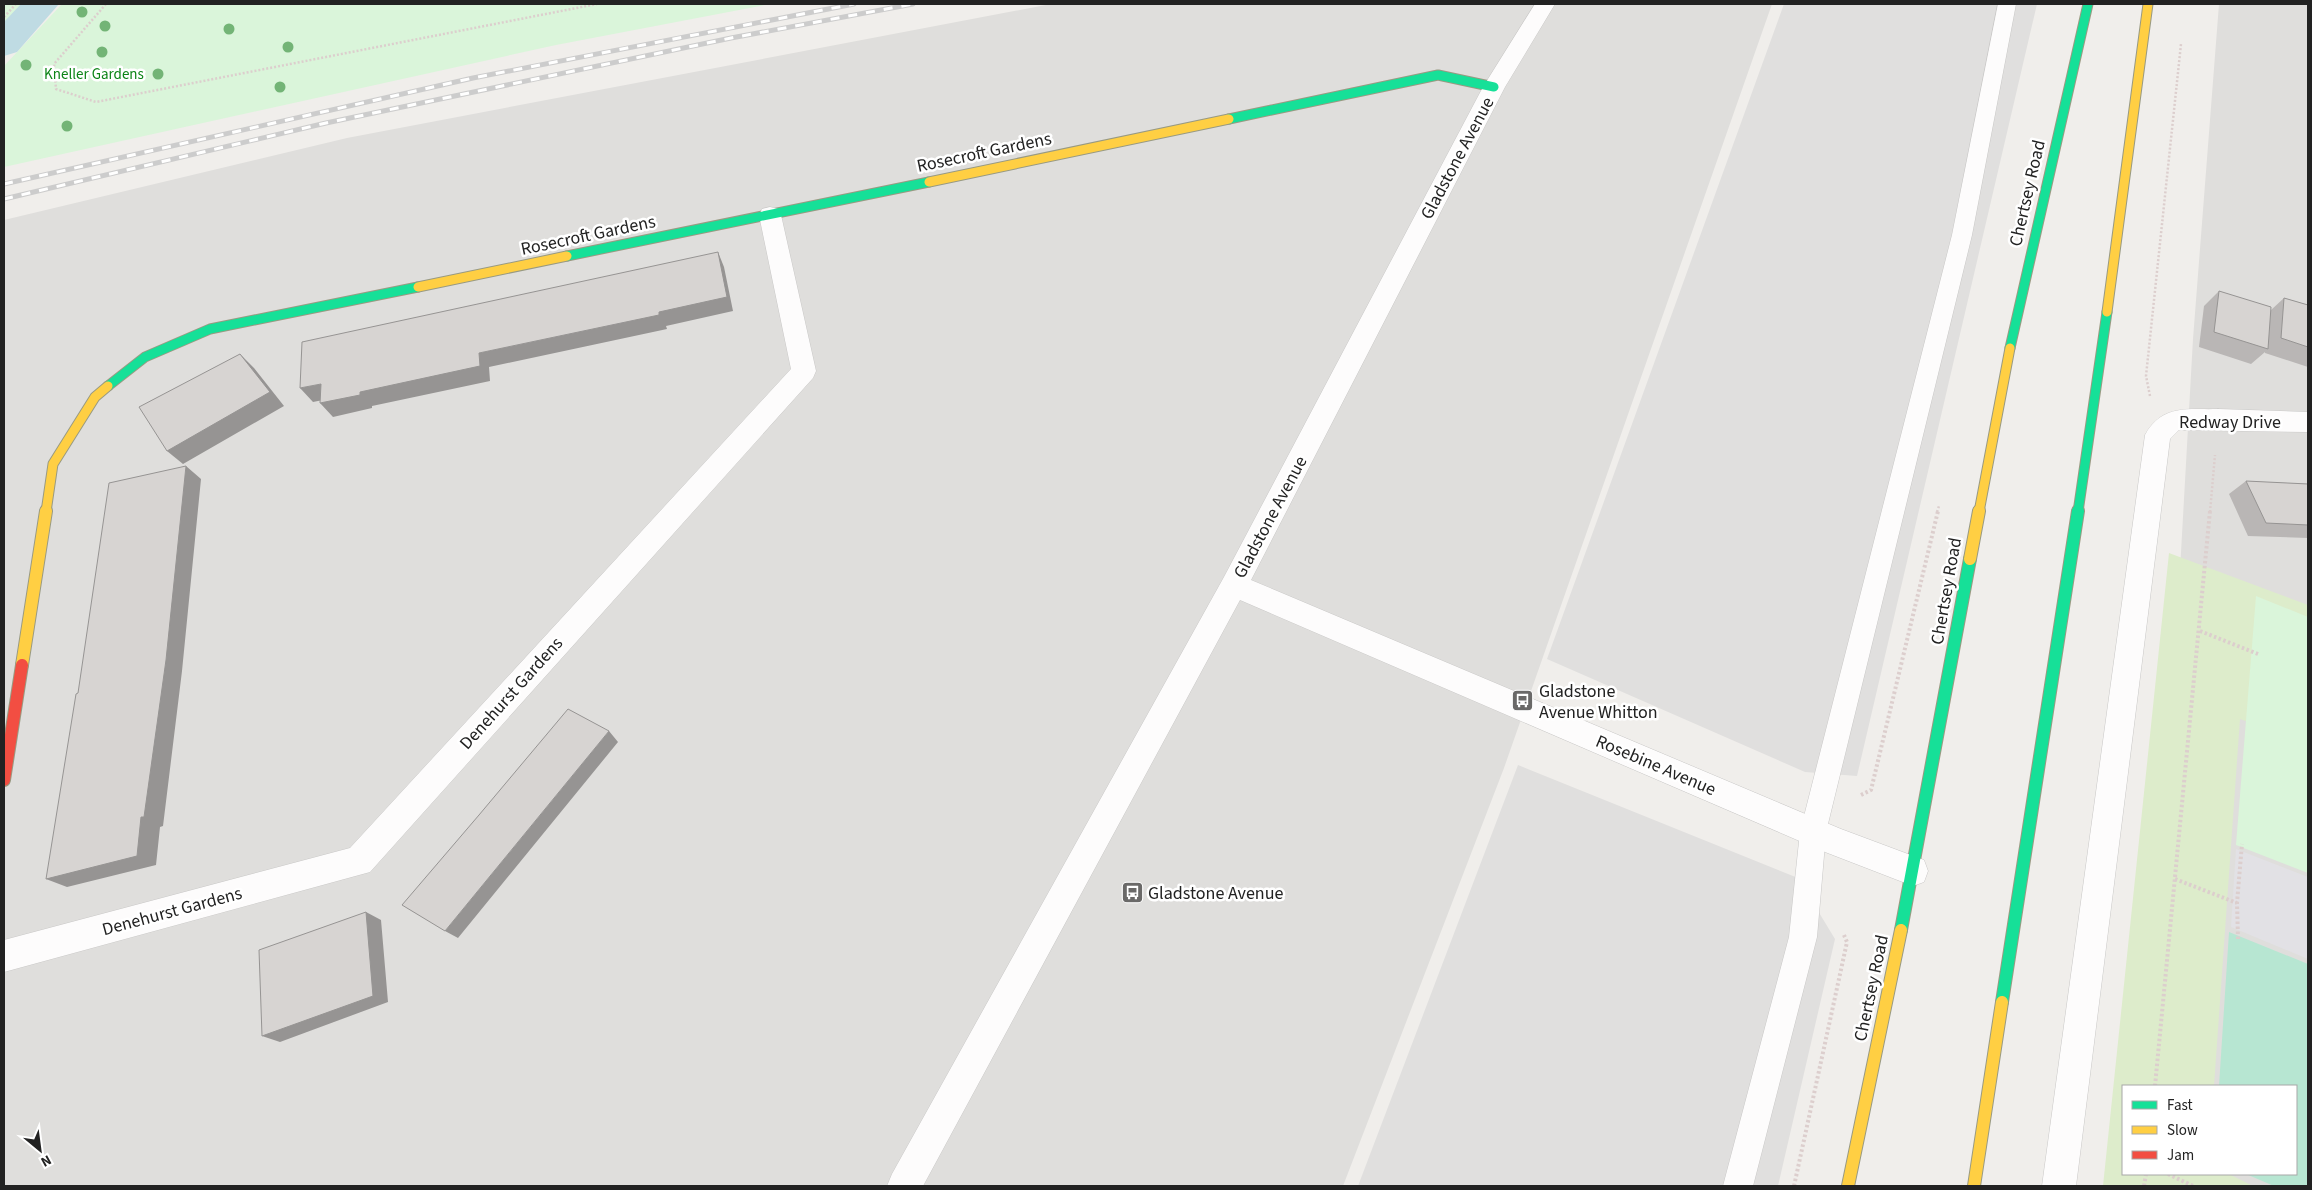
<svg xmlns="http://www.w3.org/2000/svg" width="2312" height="1190" font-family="'Source Sans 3',sans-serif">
  <rect width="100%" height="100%" fill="#f0eeeb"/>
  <path fill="#dfdedc" d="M1051,4H1772L1504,768L1343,1186H4V220L347,138Z
    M2219,4H2308V1186H2145L2146,1174H2296V1086H2151L2193,339Z"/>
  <path fill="#ddeccb" d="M2169,553L2308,605V744L2240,719L2214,1086H2123V1174H2229L2253,1186H2103Z"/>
  <path fill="#daf5da" d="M4,4H30L4,30Z
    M62,4H770L556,45L4,167V66Z
    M2256,596L2308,617V873L2236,845Z"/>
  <path fill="#b7e6d2" d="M2229,932L2308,964V1186H2274L2246,1174H2296V1086H2219Z"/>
  <path fill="#e0dfde" d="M1784,4H2037L1857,776L1805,772L1547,659Z
    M1518,765L1798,878L1835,939L1778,1186H1358Z"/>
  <path fill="#e2e1e5" d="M2236,849L2308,877V959L2231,927Z"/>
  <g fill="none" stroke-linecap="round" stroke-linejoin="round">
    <path fill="#bfdbe3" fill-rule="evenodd" d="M21,4H59L17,52L4,56V22Z"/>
    <defs>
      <path id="lane" d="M1998,4H2016L1972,235L1826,832L1817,937L1753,1186H1723L1789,937L1800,832L1952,235Z"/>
      <path id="street" d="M1535,4H1555L1505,87L1251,580L1841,829L1924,860L1928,871L1924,882L1913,886L1825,852L1240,600L923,1186H887L892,1174L1224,577L1483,87Z
        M770,207L778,209L781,215L816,371L813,378L370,872L4,972V940L350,848L791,369L759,215L762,209Z
        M2218,409L2308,412V432L2179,430L2170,439L2076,1186H2042L2145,435C2162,404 2188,410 2218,409Z"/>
      <path id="fast-far1" d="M1229,119L1438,75L1494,87
        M567,256L929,182
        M2010,348L2088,4
        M108,386L145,357L210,329L418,287
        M2078,512L2107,312"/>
      <path id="fast" d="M1901,930L1970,559
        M2002,1002L2078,511"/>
      <path id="slow-far1" d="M929,182L1229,119
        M418,287L567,256
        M2107,312L2148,4
        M46,512L53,464L95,397L108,386
        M1979,512L2010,348"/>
      <path id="slow" d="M1970,559L1979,511
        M22,665L46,511
        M1848,1186L1901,930
        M1974,1186L2002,1002"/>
      <path id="jam" d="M4,780L22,665"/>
    </defs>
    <use href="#lane" stroke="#c9c8c7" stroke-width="1"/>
    <use href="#street" stroke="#c9c8c7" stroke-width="1"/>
    <use href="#fast-far1" stroke="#999a82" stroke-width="11"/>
    <use href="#fast" stroke="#999a82" stroke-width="14"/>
    <use href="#slow-far1" stroke="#999a82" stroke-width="11"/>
    <use href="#slow" stroke="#999a82" stroke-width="14"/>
    <use href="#jam" stroke="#999a82" stroke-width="14"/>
    <path stroke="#dccecd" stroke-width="2.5" stroke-dasharray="2 2" stroke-linecap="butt" d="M106,4L54,64L56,89L96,102L597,4
      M4,17L16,4
      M2150,396L2146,376L2181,44
      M1937,512L1939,506
      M2210,512L2215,455"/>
    <path stroke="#dccecd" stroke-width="4" stroke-dasharray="2.5 2.5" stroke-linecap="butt" d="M2200,631L2258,654
      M1861,795L1871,790L1938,511
      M2175,879L2237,903
      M2238,939L2237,903L2242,844
      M2155,1086L2210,511
      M2168,1174L2193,1186
      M1794,1186L1847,942L1844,935
      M2144,1186L2146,1174"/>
    <use href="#lane" fill="#fdfcfc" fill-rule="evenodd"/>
    <use href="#street" fill="#fdfcfc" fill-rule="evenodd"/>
    <use href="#fast-far1" stroke="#16e098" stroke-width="9"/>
    <use href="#fast" stroke="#16e098" stroke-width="12"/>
    <use href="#slow-far1" stroke="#ffcf43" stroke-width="9"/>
    <use href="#slow" stroke="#ffcf43" stroke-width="12"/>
    <use href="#jam" stroke="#f24e42" stroke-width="12"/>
    <defs>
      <path id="rail" d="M4,184L473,78L854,4
        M4,199L326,123L731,38L913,4"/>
    </defs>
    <use href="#rail" stroke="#ccc" stroke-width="5"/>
    <use href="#rail" stroke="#fff" stroke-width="3" stroke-dasharray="9" stroke-linecap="butt"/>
  </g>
  <g fill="#73b476">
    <circle cx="82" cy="12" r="5.5"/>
    <circle cx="105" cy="26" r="5.5"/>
    <circle cx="229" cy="29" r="5.5"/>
    <circle cx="288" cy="47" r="5.5"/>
    <circle cx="102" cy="52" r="5.5"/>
    <circle cx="26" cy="65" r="5.5"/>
    <circle cx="158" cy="74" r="5.5"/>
    <circle cx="280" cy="87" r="5.5"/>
    <circle cx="67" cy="126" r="5.5"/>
  </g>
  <path fill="#b9b6b5" d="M2219,291L2271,310L2284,298L2308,305V367L2265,353V352L2251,364L2199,347L2204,306Z
    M2246,481L2308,484V538L2248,536L2229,494Z"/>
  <path fill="#969493" d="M718,252L724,267L733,311L666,326L667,329L489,367L490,381L372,406V408L333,417L320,403L360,392L479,353L659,312Z
    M240,354L254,368L284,406L183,464L167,451Z
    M321,384L333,398L313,402L300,388Z
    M186,466L201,479L182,671L163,826L160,827L156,865L67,887L46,879L141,817Z
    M609,731L618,742L458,938L445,931Z
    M366,912L381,920L388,1002L280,1042L262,1036Z"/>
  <path fill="#d7d4d2" stroke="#969493" d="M718,252L727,297L659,312V315L479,353L480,366L360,392V395L320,403L321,384L300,388L302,342Z
    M2219,291L2271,307L2268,349L2214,332Z
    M2284,298L2308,305V347L2281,338Z
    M240,354L270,392L167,451L139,407Z
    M186,466L166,660L144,817H141L137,856L46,879L76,694L78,693L109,483Z
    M2246,481L2308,484V525L2266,523Z
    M568,709L609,731L445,931L402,905L479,815Z
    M366,912L373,996L262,1036L259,950Z"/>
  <defs>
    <symbol id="bus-square" viewBox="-11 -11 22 22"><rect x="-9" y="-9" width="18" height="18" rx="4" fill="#6a6968" stroke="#fff"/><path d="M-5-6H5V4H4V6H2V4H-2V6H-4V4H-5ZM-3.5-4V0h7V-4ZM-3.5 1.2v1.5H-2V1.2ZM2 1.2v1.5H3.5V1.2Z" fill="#fff"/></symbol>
  </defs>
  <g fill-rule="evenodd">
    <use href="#bus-square" x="1510" y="688" width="25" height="25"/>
    <use href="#bus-square" x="1120" y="880" width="25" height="25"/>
  </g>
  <g text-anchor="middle" stroke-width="5" stroke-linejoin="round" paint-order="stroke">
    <g font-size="15" fill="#0c8416" stroke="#fff">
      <text x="94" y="79">Kneller Gardens</text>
    </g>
    <g font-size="18" fill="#222" stroke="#fff">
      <text transform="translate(984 152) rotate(-12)" y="6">Rosecroft Gardens</text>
      <text transform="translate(1457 158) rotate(-62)" y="6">Gladstone Avenue</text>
      <text transform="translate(2027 193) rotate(-77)" y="6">Chertsey Road</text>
      <text transform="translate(588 235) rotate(-12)" y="6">Rosecroft Gardens</text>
      <text x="2230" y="428">Redway Drive</text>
      <text transform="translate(1270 517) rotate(-62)" y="6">Gladstone Avenue</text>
      <text transform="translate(1946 591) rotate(-80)" y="6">Chertsey Road</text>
      <text transform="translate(511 693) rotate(-48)" y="6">Denehurst Gardens</text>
      <text transform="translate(1656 765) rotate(23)" y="6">Rosebine Avenue</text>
      <text transform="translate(172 911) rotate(-15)" y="6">Denehurst Gardens</text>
      <text transform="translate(1871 988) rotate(-78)" y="6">Chertsey Road</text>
    </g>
    <g font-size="18" fill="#222" stroke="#fff" text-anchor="start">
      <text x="1539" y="697">Gladstone<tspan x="1539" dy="21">Avenue Whitton</tspan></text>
      <text x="1148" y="899">Gladstone Avenue</text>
    </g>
  </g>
  <rect width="2312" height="1190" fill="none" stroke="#222222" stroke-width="10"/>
  <rect x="2122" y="1085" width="175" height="90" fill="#ffffff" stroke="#a7a7a7"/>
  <rect x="2132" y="1101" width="25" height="8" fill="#16e098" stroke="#a7a7a7"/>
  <text x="2167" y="1110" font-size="15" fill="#222222">Fast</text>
  <rect x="2132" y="1126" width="25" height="8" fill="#ffcf43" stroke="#a7a7a7"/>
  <text x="2167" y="1135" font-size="15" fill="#222222">Slow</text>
  <rect x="2132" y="1151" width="25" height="8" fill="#f24e42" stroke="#a7a7a7"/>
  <text x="2167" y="1160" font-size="15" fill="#222222">Jam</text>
  <g transform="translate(40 1150) rotate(151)" stroke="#ffffff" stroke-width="4" paint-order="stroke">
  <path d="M0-4L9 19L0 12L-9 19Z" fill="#222222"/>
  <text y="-8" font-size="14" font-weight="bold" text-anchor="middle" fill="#222222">N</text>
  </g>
</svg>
